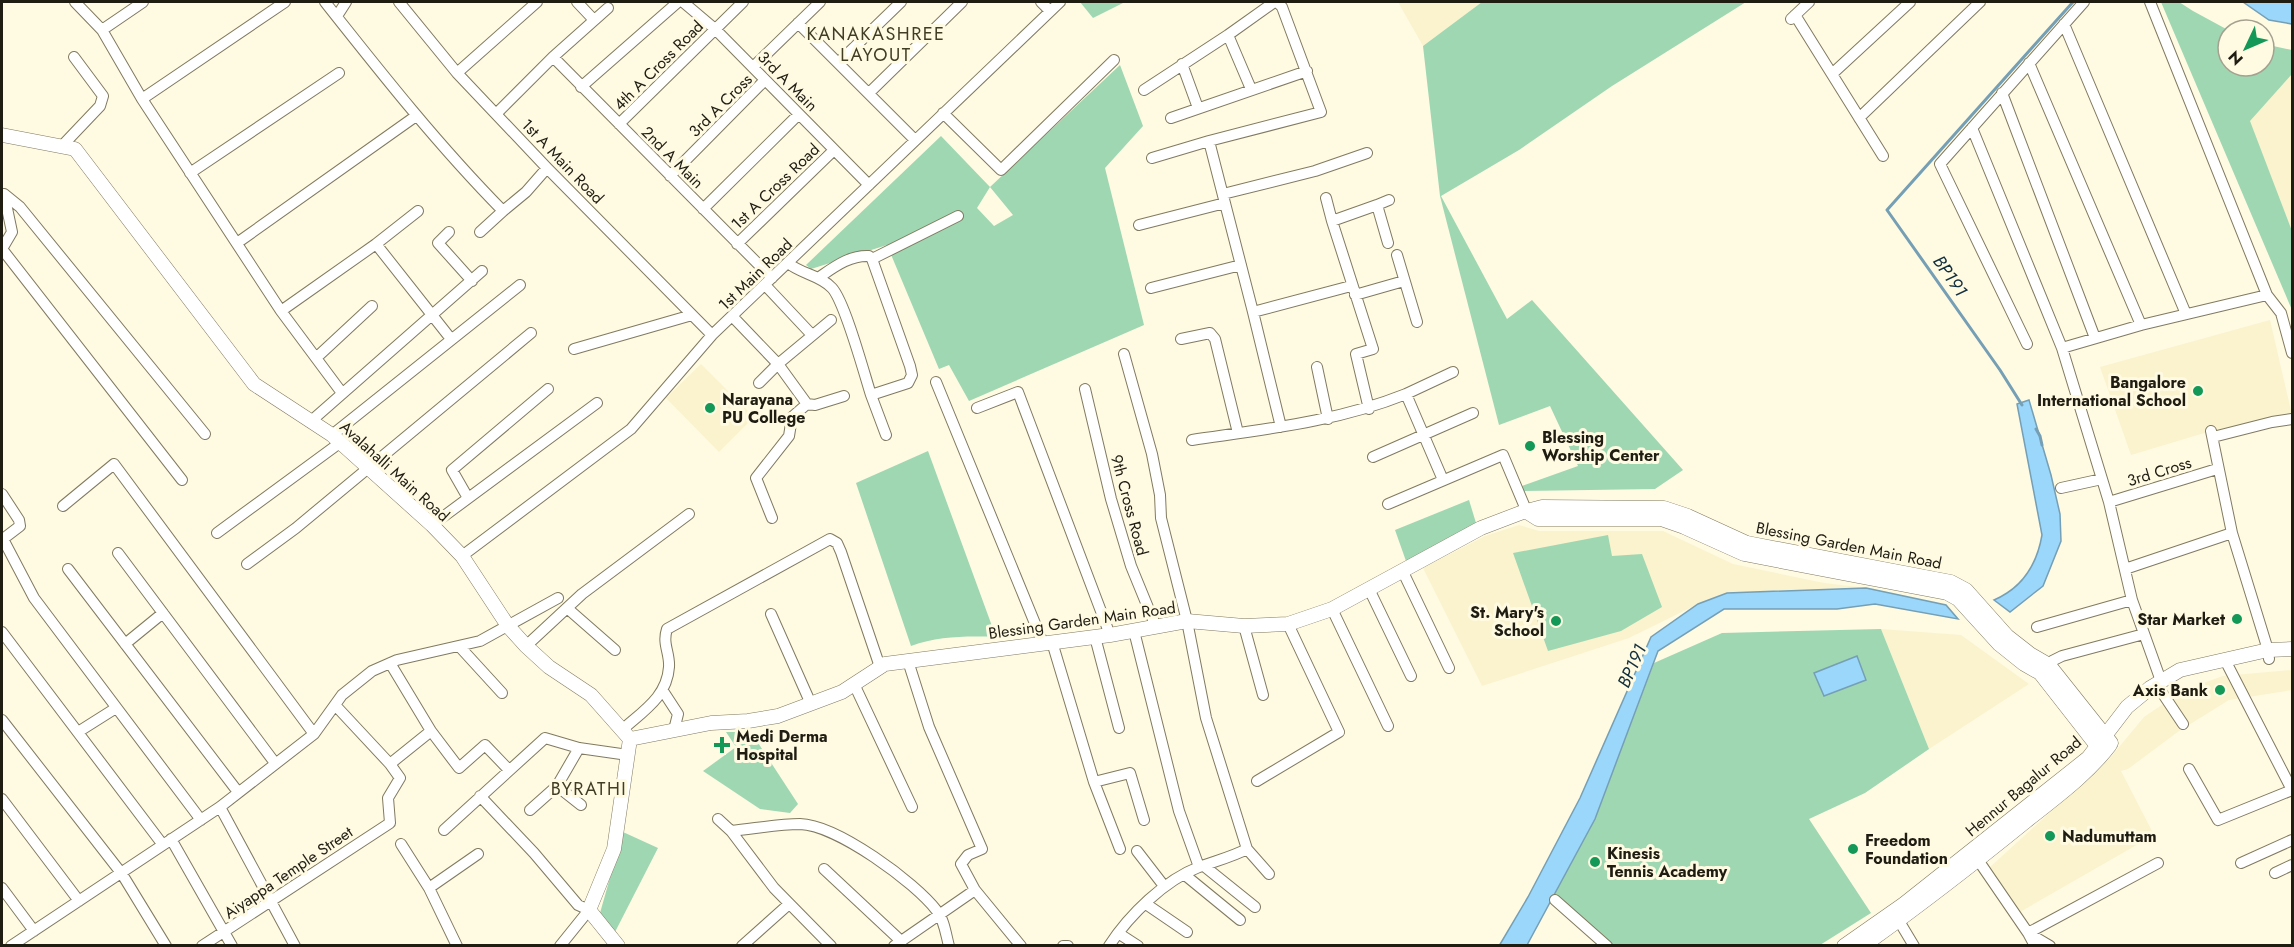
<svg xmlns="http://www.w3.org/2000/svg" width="2294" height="947" font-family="Jost,sans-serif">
  <rect width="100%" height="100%" fill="#fffae2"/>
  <path fill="#fbf3ce" d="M1398,2H1482L1423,46Z
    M2292,74V231L2249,120Z
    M2270,320L2292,415L2211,431L2131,455L2100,367Z
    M701,364L754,417L719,452L666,398Z
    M1519,525L1539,531H1663L1733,564L1824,583L1866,588L1727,593L1698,604L1629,638L1482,686L1423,568L1485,536Z
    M1881,629L1961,635L2029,684L1929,749Z
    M2292,670V690L2229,700L2179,731L2128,769L2121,771L2154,835L2020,912L1990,867L2110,758L2144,717L2184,690L2223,676Z"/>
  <path fill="#9fd7b3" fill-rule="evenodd" d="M1080,2H1125L1093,18Z
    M1482,2H1746L1612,86L1519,150L1441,196L1507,319L1532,300L1683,470L1655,489L1524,491L1522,486L1578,466L1550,406L1499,425L1440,196L1423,46Z
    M2161,2H2179L2193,11L2228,30V66H2264V44L2292,50V74L2250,121L2292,231V310Z
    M1120,65L1143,126L1105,168L1144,325L969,401L949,365L939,369L887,245L811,269L806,265L941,136L990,187ZM990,187L1013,215L994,226L977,208Z
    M928,451L996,637C967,636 939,636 911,646L856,483Z
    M1469,500L1476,523L1406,561L1395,530Z
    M1608,535L1612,556L1642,554L1662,607L1621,631L1548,651L1513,553Z
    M1881,629L1929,749L1865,793L1809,819L1871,913L1820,945H1612L1554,894L1595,819L1654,663L1722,633Z
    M726,732H751L798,804L790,813L760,809L703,771L736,747Z
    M623,832L658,848L615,932L600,913Z"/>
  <path fill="#9ad7fb" stroke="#759fb5" stroke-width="1.5" d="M2243,2H2292V24L2269,20Z
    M2029,400L2051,475L2060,514L2061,541L2043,586L2010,612L1994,600C2022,588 2037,564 2042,535L2017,404Z
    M1866,588L1946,605L1958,619L1875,604L1837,609H1724L1658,651L1595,819L1527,945L1499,946L1528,897L1580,798L1651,637L1698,604L1727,593Z
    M1857,656L1866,680L1824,696L1814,673Z"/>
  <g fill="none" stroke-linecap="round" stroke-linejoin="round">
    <path stroke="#759fb5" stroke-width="3" d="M2022,405L2000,370L1887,210L2073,2
      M2036,429L2040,436L2042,445"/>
    <defs>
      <path id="minor" d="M75,2L102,30L142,99L281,311L342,393
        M325,2C382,74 438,145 503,211L526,192L547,168
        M399,2L457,73L547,168L712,335
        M577,2L594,20
        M683,2L715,29L869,185
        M1041,2L1050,11
        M2150,2L2267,295L2281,313L2292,353
        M1795,15L1883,156
        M337,16L346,2
        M1791,19L1809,2
        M798,23L915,140
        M2064,24L2186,314
        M102,30L143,2
        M1228,35L1251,89
        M553,57L772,278
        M838,63L901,2
        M2029,63L2141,325
        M1182,64L1198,108
        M753,67L820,2
        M457,73L537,2
        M1832,74L1910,2
        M581,87L678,2
        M1144,90L1228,35L1273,3L1277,2L1282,7L1321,112L1209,141L1253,312
        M869,93L962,2
        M2002,93L2095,338
        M142,99L285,2
        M943,113L1001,170L1114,60
        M496,114L553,57L608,8
        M1171,118L1307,71
        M1859,118L1980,2
        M619,124L743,2
        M1972,128L2062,348L2109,502L2132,600L2161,681
        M61,147L100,106L103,96L74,57
        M1152,158L1209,141
        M190,173L339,73
        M670,176L765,80
        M4,194L12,232L2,249L182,480
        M4,194L20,207L205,434
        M1223,194L1315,171L1367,153
        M1326,198L1332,221
        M1377,205L1389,200
        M703,209L799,114
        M418,211L376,244L451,339
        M1139,225L1225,203
        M449,232L438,243L472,281
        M480,232L503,211
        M237,243L416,116
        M737,244L834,150
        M1397,255L1417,322
        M872,259L958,216
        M788,263C801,274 820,275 832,288C845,302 864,373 871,395L908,383L912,375L910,366L872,259L869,256C849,255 833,268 818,278
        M765,285L812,335
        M1151,288L1241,265
        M1355,295L1404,281
        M281,311L376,244
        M732,316L778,364L807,404L815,405L844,396
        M1181,339L1210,333L1215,339L1238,433
        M2027,344L1940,164L2084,2
        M2062,348L2141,325L2267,295
        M574,349L692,315
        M1124,354L1152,454L1160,495L1161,518L1187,621L1206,718L1247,849L1269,874
        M316,358L372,306
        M1317,367L1328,419
        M936,382L1043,643
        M759,383L778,364L831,320
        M1085,389L1111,499L1131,566L1156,627
        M1406,394L1453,372
        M871,395L886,435
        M977,408L1018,392L1110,635
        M1369,409L1356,354L1373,349L1332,221L1377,205L1388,243
        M310,422L482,271
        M1281,427L1253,312L1351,286
        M2211,431L2232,533L2268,650L2269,659
        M332,435L520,285
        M2213,437L2272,422L2292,419
        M1192,440C1266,429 1336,422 1406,394L1443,480
        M1373,457L1473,413
        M2061,488L2102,479
        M2,494L19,520L20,526L3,539L34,598L201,820
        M468,498L452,470L548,389
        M2109,502L2217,469
        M1388,504L1503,455L1527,512
        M63,506L114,464L314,734
        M772,518L756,478L789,436L792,417L807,404
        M432,525L597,403
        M217,533L341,442
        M118,553L275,763
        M462,556L631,429L712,335L1060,2
        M247,564L296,528L531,333
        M68,569L238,792
        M2125,569L2232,533
        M1403,572L1449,668
        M1369,589L1411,676
        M567,608L615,650
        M1332,609L1388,726
        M771,614L811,704
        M1244,626L1263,695
        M2037,627L2132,600
        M1134,631L1179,811L1199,867
        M2,632L163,845
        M1095,637L1119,728
        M1052,642L1094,782L1120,849
        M125,644L163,613
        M459,646L502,693
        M526,646L582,594L689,514
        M908,661L929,727L982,849L968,855L961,864L975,890L1021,946
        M2052,661L2062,656L2144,634
        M390,663L431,731L459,768L485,745L509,770
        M854,684L912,807
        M663,691L678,714L674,730
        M2161,691L2183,724
        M335,705L390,764
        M2,720L122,874L166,946
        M622,730C643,711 667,697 669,667C670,653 662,644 667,629L830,539L837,543L841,552L880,667
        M78,732L116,708
        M2189,769L2218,820L2292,790L2225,660
        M1257,781L1339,732L1288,624
        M1094,782L1130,773L1144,820
        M557,786L581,805
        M480,796L534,853L578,905L589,910L560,946
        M2,799L79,901
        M220,807L295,946
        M530,810L557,786L579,748
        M718,819L731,831L774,888L831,946
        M444,830L545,738L579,748L628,755
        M731,831C753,829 777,824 800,824C837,825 915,882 937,911C944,919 946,935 949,946
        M171,839L232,946
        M401,844L429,888L457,946
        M1137,851L1164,886
        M1978,860L2028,933L2050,946
        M2241,863L2292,840
        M1204,866L1255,907
        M824,869L901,941
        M2275,873L2292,865
        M1185,875L1240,920
        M2,888L34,931
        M429,888L478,854
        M1555,900L1607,946
        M1146,904L1187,932
        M1899,921L1914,946
        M1118,933L1138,946
        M11,946L220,807L314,734L342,695L372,671L397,660L480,641L558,598
        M202,946L390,823L388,798L400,778L390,764L431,731
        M742,946L789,904
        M894,946L975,890
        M1063,946H1068
        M1109,946C1129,915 1165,880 1199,867C1215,861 1232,857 1247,849
        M2035,946L2028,933L2158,863"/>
      <path id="major" d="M2,135L75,149L254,384L332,435L432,525L462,556L508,626L526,646L549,667L591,695L630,739L614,849L589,910L618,946
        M1527,512L1538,519H1661L1684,527L1744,554L1947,593L1958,599L1999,644L2024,664L2040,673L2097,746L2104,752
        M630,739L711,723L748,721L778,716L842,692L885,664L1110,635L1187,621L1244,626L1288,624L1332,609L1481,528L1523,512L1542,507L1664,508L1688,516L1747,543L1951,582L1966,590L2007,636L2030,654L2049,665L2111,743
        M1844,946L1904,904L2088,758L2127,707L2150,688L2180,670L2268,650L2292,649
        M1863,946C1919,906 1972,865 2025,822C2055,798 2087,775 2110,745"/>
    </defs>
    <use href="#minor" stroke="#807a60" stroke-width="12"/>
    <use href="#major" stroke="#807a60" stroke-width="15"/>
    <use href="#minor" stroke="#fff" stroke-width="10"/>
    <use href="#major" stroke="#fff" stroke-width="14"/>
  </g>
  <g fill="#149857" stroke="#fffae2" stroke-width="2">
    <circle cx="2198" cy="391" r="6"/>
    <circle cx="710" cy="408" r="6"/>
    <circle cx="1530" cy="446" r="6"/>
    <circle cx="2237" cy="619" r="6"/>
    <circle cx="1556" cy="621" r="6"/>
    <circle cx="2220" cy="690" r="6"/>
    <path d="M719 736h6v6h6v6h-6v6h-6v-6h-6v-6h6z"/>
    <circle cx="2050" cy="836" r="6"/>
    <circle cx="1853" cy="849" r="6"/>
    <circle cx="1595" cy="862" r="6"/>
  </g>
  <g text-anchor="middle" stroke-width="6" stroke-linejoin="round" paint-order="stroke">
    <g font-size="16" fill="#1f1c12" stroke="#fffae2">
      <text transform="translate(658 65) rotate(-45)" y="6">4th A Cross Road</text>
      <text transform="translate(788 81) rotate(45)" y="6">3rd A Main</text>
      <text transform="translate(720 105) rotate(-45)" y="6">3rd A Cross</text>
      <text transform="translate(673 157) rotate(45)" y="6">2nd A Main</text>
      <text transform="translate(563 161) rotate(46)" y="6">1st A Main Road</text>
      <text transform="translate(775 186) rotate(-44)" y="6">1st A Cross Road</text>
      <text transform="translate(755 274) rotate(-44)" y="6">1st Main Road</text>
      <text transform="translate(395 471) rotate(42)" y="6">Avalahalli Main Road</text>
      <text transform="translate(2159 471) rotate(-17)" y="6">3rd Cross</text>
      <text transform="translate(1130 505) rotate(75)" y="6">9th Cross Road</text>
      <text transform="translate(1849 545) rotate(11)" y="6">Blessing Garden Main Road</text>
      <text transform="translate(1082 620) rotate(-8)" y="6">Blessing Garden Main Road</text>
      <text transform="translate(2023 786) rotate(-40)" y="6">Hennur Bagalur Road</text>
      <text transform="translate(288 872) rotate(-34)" y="6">Aiyappa Temple Street</text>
    </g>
    <g font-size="16" font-weight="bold" fill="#1f1c12" stroke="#fffae2" text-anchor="start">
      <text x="2186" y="388" text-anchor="end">Bangalore<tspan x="2186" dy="18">International School</tspan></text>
      <text x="722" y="405">Narayana<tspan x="722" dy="18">PU College</tspan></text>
      <text x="1542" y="443">Blessing<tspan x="1542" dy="18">Worship Center</tspan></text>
      <text x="1544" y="618" text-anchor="end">St. Mary's<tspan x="1544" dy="18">School</tspan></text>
      <text x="2225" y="625" text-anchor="end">Star Market</text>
      <text x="2208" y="696" text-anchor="end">Axis Bank</text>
      <text x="736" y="742">Medi Derma<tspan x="736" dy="18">Hospital</tspan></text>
      <text x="2062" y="842">Nadumuttam</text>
      <text x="1865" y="846">Freedom<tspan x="1865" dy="18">Foundation</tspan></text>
      <text x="1607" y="859">Kinesis<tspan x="1607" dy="18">Tennis Academy</tspan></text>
    </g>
    <g font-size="18" letter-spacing="1.5" fill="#413c24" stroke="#fffae2">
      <text x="876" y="40">KANAKASHREE<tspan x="876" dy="21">LAYOUT</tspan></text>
      <text x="589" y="795">BYRATHI</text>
    </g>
    <g font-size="18" font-style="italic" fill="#112e3d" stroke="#fffae2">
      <text transform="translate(1950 276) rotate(55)" y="6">BP191</text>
      <text transform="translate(1632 666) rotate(-66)" y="6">BP191</text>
    </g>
  </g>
  <rect width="2294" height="947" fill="none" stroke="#1f1c12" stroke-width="6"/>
  <g transform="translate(2246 48) rotate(226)"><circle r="28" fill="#fffae2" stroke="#a5a18f" stroke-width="1.5"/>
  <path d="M0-4.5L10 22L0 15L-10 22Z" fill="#149857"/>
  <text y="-9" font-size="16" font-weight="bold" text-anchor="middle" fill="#1f1c12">N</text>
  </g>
</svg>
